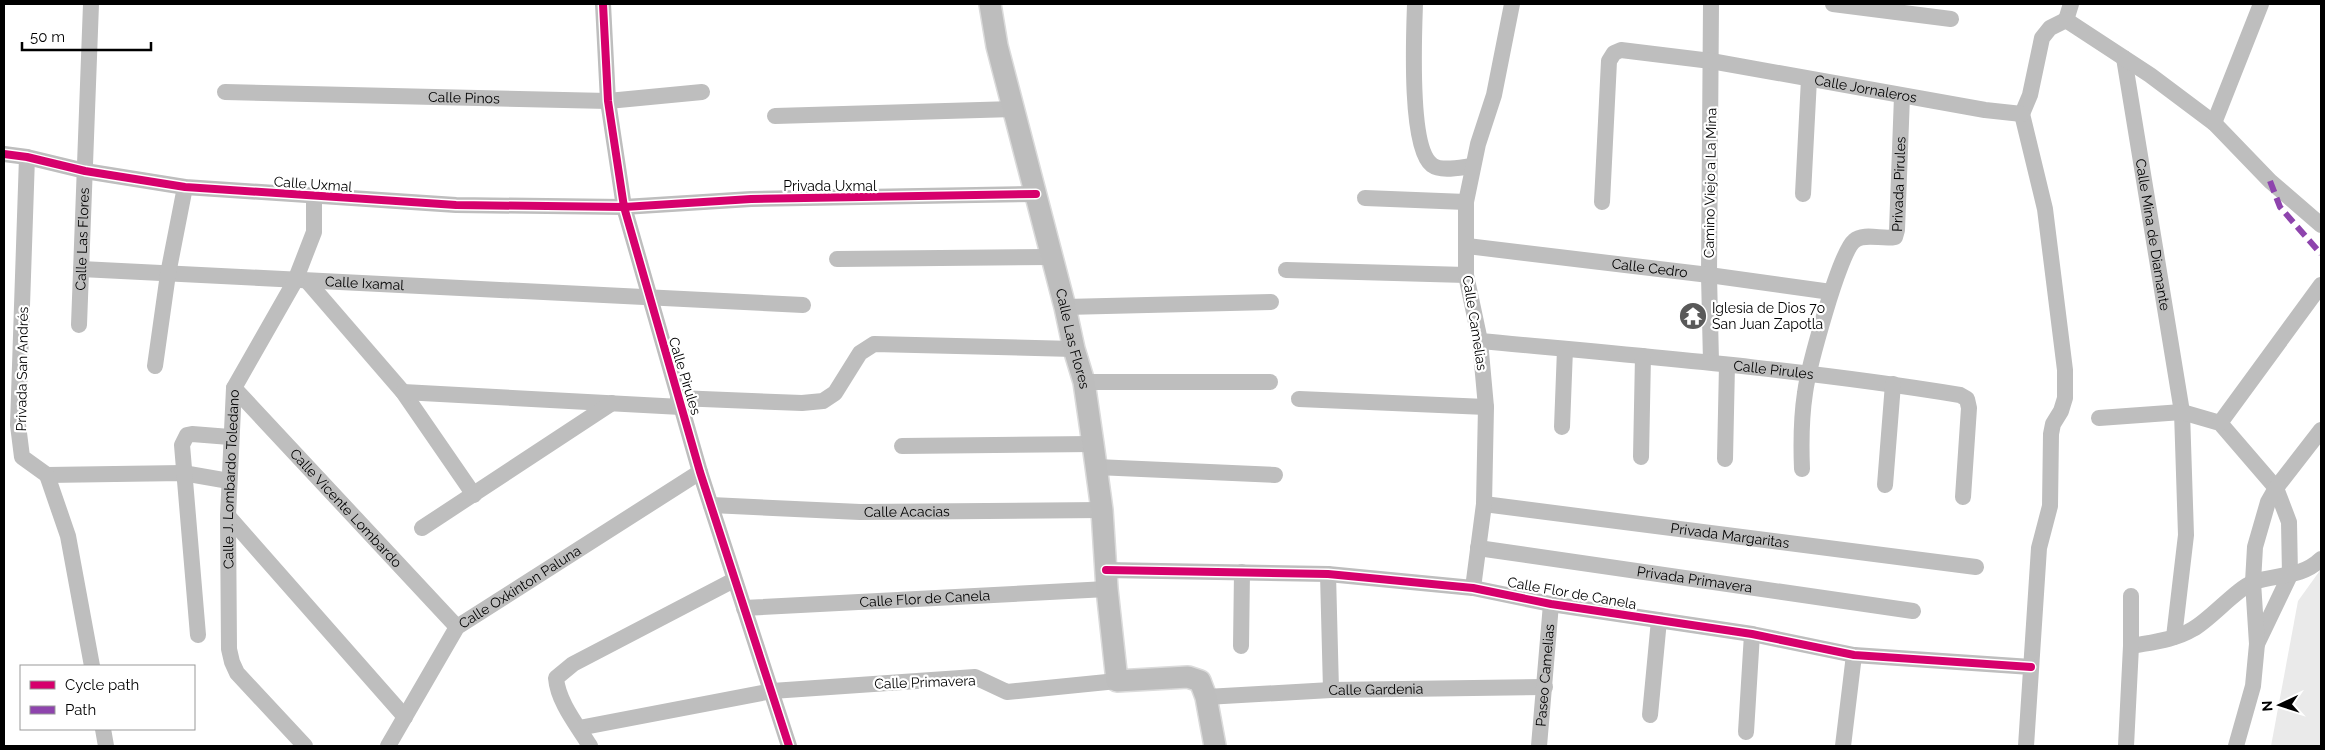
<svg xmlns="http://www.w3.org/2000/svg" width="2325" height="750" font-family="Raleway,sans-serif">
  <rect width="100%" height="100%" fill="#fff"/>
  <path fill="#eaeaea" d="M2321,569V746H2271L2298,601Z"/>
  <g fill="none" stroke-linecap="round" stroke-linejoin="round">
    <defs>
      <g id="major">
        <path id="s18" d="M990,4L997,46L1065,307L1074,349L1084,382L1093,444L1102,510L1107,589L1117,681L1188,677L1200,681L1206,697L1215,746"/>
      </g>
    </defs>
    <use href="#major" stroke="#dbdbdb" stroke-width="24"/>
    <g stroke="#bebebe" stroke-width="16">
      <path d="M603,4L608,101L624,207L700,472L789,746"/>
      <path d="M1415,4C1414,33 1409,148 1432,165C1441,172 1462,167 1473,166"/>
      <path d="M1711,4L1709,275L1711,362"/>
      <path d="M1833,4L1951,19"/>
      <path d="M2066,20L2071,4"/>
      <path id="s1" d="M2124,58L2182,412L2186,535L2174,637"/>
      <path id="s2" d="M225,92L608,101L702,92"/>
      <path d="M2022,114L2045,209L2065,370V398L2061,411L2053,424L2051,434L2050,506L2039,548L2026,746"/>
      <path d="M2022,114L2030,95L2042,38L2050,28L2066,20L2150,75L2214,123L2270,181L2321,225"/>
      <path d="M775,116L1014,109"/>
      <path d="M2214,123L2261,4"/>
      <path d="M4,154L27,157L85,171L185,187L456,205L624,207L751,199L1036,194"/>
      <path d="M27,157L18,425L22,457L47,475L183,473L229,481"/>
      <path d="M1803,194L1809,79"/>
      <path d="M1365,198L1466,202"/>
      <path id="s3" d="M1602,202L1609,61L1614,53L1621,50L1711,61L1985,110L2022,114"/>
      <path id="s4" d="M1467,246L1709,275L1831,292"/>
      <path d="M837,259L1052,257"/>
      <path id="s5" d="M81,269L803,305"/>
      <path d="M1286,270L1466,275"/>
      <path d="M308,282L403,392L474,495"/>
      <path d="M1065,307L1271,302"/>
      <path id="s6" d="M79,325L91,4"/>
      <path id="s7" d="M1480,341C1640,356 1801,369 1960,395L1967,399L1969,408L1963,497"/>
      <path d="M155,366L168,274L185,187"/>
      <path d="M1084,382H1270"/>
      <path id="s8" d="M234,388L457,627"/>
      <path d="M403,392L681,407"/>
      <path d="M678,398L802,403L823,401L835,393L860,353L874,344L1074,349"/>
      <path d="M1299,399L1486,407"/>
      <path d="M2099,418L2182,412L2220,423L2276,488L2289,522L2290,575L2257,644"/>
      <path d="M2220,423L2321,285"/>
      <path d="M1562,427L1565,349"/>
      <path d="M902,446L1093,444"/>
      <path d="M1641,457L1643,356"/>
      <path d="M1725,459L1727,365"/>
      <path d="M1096,467L1275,475"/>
      <path id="s9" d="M1802,469C1801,444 1801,419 1805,393C1808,370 1839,253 1854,241C1864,232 1883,240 1895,237L1897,230L1902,96"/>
      <path d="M47,475L68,536L92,666"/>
      <path d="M1885,485L1893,384"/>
      <path id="s10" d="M1484,504L1976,567"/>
      <path id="s11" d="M711,505L860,512L1102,510"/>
      <path d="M228,516L405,717"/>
      <path d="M422,528L612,403"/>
      <path id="s12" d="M1478,548L1913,611"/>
      <path d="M1106,570L1328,574L1473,588L1551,604L1752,634L1854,655L2031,667"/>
      <path d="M1328,574L1331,690"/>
      <path d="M1473,588L1484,504L1486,407L1480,341L1466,275V202L1478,144L1494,95L1512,4"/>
      <path id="s13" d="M744,608L1107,589"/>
      <path d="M198,635L182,445L187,435L192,434L230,437"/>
      <path d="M1241,646L1242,572"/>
      <path d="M2131,646C2152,642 2175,640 2193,629C2211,619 2237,588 2254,582C2278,574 2301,578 2321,559"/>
      <path id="s14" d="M1206,697L1331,690L1545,687"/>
      <path d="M1650,715L1659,620"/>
      <path d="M579,728L772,691L975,677L1007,692L1117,681"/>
      <path d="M103,729L106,746"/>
      <path d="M1746,732L1752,634"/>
      <path id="s15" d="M305,746L237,673L232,662L229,649L228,516L234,388L295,281L314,232V197"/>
      <path id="s16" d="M388,746L457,627L700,472"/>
      <path d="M590,746C577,725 558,702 556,678L573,664L734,580"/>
      <path id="s17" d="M1539,746L1551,604"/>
      <path d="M1843,746L1854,655"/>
      <path d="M2126,746L2131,646V596"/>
      <path d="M2236,746L2253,686L2257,644L2253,582L2255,547L2268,502L2276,488L2321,430"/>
    </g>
    <use href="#major" stroke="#bdbdbd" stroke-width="21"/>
    <path stroke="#8e44ad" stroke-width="6" stroke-dasharray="12 6" stroke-linecap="butt" d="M2270,181L2280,207L2321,254"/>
    <defs>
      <path id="cycleway" d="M603,4L608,101L624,207L700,472L789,746
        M4,154L27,157L85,171L185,187L456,205L624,207L751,199L1036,194
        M1106,570L1328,574L1473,588L1551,604L1752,634L1854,655L2031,667"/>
    </defs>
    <use href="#cycleway" stroke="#fff" stroke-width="11"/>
    <use href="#cycleway" stroke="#d6006c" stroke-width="8"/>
  </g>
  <defs>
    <symbol id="temple-disc" viewBox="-11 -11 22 22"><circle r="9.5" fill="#595959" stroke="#fff"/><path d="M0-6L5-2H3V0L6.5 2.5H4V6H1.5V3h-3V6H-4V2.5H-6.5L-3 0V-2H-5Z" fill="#fff"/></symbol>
  </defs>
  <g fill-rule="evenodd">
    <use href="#temple-disc" x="1677" y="300" width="32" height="32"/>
  </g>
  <g text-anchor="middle" stroke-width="4.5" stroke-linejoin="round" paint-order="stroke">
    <g font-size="14" fill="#000" stroke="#fff">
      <text dy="5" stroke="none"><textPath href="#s3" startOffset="406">Calle Jornaleros</textPath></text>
      <text dy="5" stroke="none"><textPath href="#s2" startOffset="239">Calle Pinos</textPath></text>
      <text transform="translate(1710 183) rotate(-89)" y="5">Camino Viejo a La Mina</text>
      <text dy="5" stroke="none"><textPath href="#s9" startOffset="332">Privada Pirules</textPath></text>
      <text transform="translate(313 184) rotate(4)" y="5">Calle Uxmal</text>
      <text x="830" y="191">Privada Uxmal</text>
      <text dy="5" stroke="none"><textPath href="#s1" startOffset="179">Calle Mina de Diamante</textPath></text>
      <text dy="5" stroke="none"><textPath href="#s6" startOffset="86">Calle Las Flores</textPath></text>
      <text dy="5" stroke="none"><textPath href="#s4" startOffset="184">Calle Cedro</textPath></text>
      <text dy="5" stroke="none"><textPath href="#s5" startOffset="284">Calle Ixamal</textPath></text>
      <text transform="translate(1475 323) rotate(81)" y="5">Calle Camelias</text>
      <text dy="5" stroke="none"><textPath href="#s18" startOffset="345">Calle Las Flores</textPath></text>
      <text transform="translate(22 369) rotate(-89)" y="5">Privada San Andrés</text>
      <text dy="5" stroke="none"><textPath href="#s7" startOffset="295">Calle Pirules</textPath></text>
      <text transform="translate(685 376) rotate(73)" y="5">Calle Pirules</text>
      <text dy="5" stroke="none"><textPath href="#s15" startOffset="295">Calle J. Lombardo Toledano</textPath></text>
      <text dy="5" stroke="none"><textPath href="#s8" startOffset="164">Calle Vicente Lombardo</textPath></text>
      <text dy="5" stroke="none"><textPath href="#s11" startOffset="196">Calle Acacias</textPath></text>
      <text dy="5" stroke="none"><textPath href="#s10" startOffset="248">Privada Margaritas</textPath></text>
      <text dy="5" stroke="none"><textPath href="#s12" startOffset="219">Privada Primavera</textPath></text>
      <text dy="5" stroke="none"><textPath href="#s16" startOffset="212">Calle Oxkinton Paluna</textPath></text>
      <text transform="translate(1572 593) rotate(10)" y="5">Calle Flor de Canela</text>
      <text dy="5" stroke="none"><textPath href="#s13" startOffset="181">Calle Flor de Canela</textPath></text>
      <text dy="5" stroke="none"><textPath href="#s17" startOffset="71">Paseo Camelias</textPath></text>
      <text transform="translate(925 682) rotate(-2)" y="5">Calle Primavera</text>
      <text dy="5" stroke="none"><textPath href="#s14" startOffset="170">Calle Gardenia</textPath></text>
    </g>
    <g font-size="14" fill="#000" stroke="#fff" text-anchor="start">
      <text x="1712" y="313">Iglesia de Dios 7o<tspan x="1712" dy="16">San Juan Zapotla</tspan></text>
    </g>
  </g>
  <rect width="2325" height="750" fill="none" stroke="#000000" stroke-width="10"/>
  <rect x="20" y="665" width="175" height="65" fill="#ffffff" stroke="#999999"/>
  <rect x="30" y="681" width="25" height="8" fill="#d6006c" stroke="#999999"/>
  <text x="65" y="690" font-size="15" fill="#000000">Cycle path</text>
  <rect x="30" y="706" width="25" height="8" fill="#8e44ad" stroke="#999999"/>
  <text x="65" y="715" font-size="15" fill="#000000">Path</text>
  <g transform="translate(2280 705) rotate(266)" stroke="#ffffff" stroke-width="4" paint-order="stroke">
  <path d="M0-4L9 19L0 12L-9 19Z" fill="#000000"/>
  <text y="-8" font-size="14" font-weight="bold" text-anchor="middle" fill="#000000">N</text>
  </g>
  <path d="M22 42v8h129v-8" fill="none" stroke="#000000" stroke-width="2.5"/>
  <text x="30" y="42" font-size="15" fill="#000000" stroke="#ffffff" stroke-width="4" paint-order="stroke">50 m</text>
</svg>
